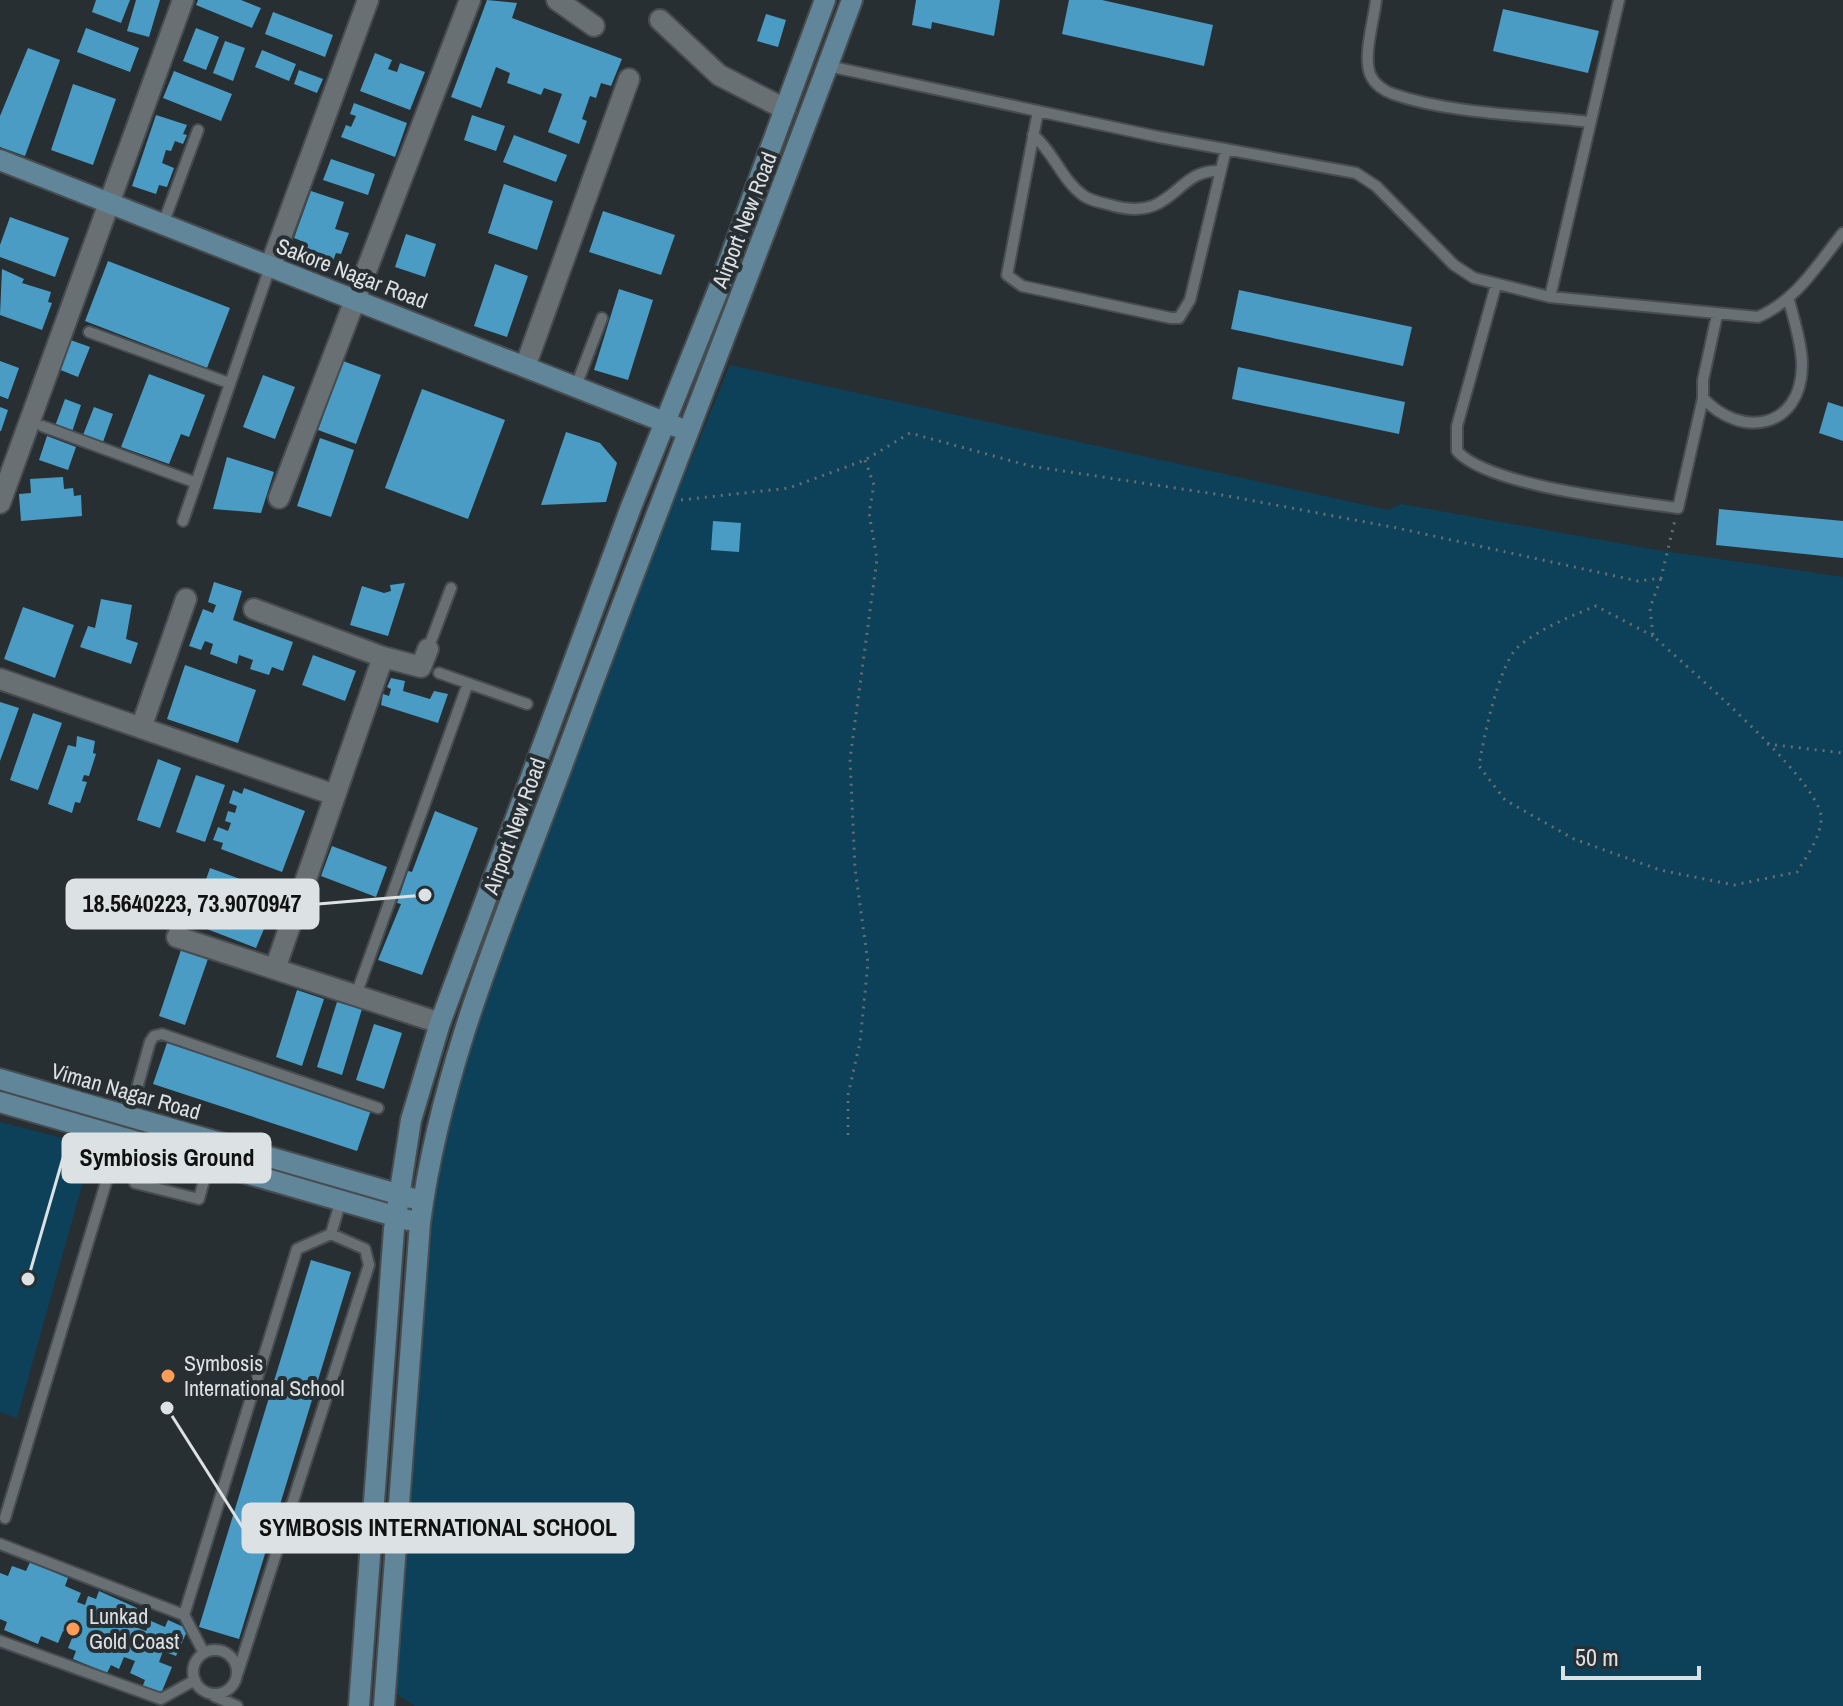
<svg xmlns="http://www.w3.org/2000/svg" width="1843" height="1706" font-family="'Archivo Narrow',sans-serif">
  <rect width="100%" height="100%" fill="#282f33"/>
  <path fill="#0c4159" d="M730,365L1388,510L1401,504L1657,550L1843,577V1706H415L395,1693L432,1179L457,1079L669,513Z
    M0,1122L93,1146L17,1418L0,1412Z"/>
  <path fill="#4a9cc5" d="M96,0H130L121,23L92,12Z
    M136,0H160L149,37L127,31Z
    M198,0H241L261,8L252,28L196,5Z
    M487,0L517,3L512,18L622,59L611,86L601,83L596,98L590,96L582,119L587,121L579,144L548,132L562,94L544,88L541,95L507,83L510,73L496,67L481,108L451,97Z
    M916,0H1000L994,36L932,22L931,29L912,25Z
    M1069,0H1102L1213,25L1204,66L1062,34Z
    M1503,9L1599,31L1588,73L1493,51Z
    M273,12L333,35L325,57L265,34Z
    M766,14L786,20L778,47L757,41Z
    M86,28L139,48L130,72L77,52Z
    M196,28L219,37L206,70L183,61Z
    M225,41L245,48L233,81L213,73Z
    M28,48L60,60L25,156L0,147V116Z
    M262,50L296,64L289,81L255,67Z
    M375,53L392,60L388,69L397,72L400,63L425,72L410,110L360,91Z
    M299,70L323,79L317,93L294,84Z
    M174,71L232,94L221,121L163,98Z
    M73,84L116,99L93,165L51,150Z
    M354,103L407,123L395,157L341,137L346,125L351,127L356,116L350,114Z
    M156,115L187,125L183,134L187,135L183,144L175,141L171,151L166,150L162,163L174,168L167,187L159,185L156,194L132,186Z
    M472,115L505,126L496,151L464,140Z
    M514,135L567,155L556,182L503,162Z
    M331,159L375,174L368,195L323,180Z
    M504,184L553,201L537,250L488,233Z
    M311,191L344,202L335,229L349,233L341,254L336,253L331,266L299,255L304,242L294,238Z
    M603,211L675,235L661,275L589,252Z
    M10,217L69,238L55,277L0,257V245Z
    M406,234L436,244L425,277L395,267Z
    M108,261L230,308L207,368L85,321Z
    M495,264L528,276L507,337L474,326Z
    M2,269L24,279L22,283L51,292L48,302L52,303L42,330L0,315Z
    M619,289L653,300L628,380L594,370Z
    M1239,290L1412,327L1403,366L1231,329Z
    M65,338L90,347L78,377L53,367Z
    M0,361L19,368L8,399L0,396Z
    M343,361L381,375L356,444L318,430Z
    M1238,367L1405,402L1399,434L1232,399Z
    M149,374L205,395L189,437L181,434L169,464L121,447Z
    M263,375L295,387L275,439L243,427Z
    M422,389L505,420L468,519L385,488Z
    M65,399L81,405L72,432L55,426Z
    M1828,402L1843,407V441L1819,433Z
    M0,407L8,410L1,431H0Z
    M94,407L113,414L103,442L83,435Z
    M566,432L600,443L617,463L606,502L541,505Z
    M47,436L76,447L68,470L39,460Z
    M320,438L354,450L331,517L297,506Z
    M227,457L274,472L261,513L213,509Z
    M63,477L64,489L73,488L74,496L81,495L82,516L21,521L19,494L31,493L30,479Z
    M1719,509L1843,521V558L1716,545Z
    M713,521L741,523L739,552L711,550Z
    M214,582L242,591L233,620L293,642L283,671L272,667L269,675L250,669L253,660L239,655L237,664L210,654L213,644L205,641L201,650L189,646L203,609L213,613L216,605L208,602Z
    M405,583L388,636L350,625L362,586L384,593L391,591L390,585Z
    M101,599L132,605L126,639L138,643L131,664L80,647L88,626L95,628Z
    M23,607L74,625L55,678L4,659Z
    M313,655L356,671L345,701L302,685Z
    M185,665L256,690L238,743L167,719Z
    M391,678L405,681L403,691L430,699L434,691L448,694L438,723L381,705L383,694L389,696L391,689L387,687Z
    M0,702L19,708L0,761Z
    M33,713L62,723L38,790L10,780Z
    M77,736L95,741L93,753L96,754L89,776L84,775L82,781L87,782L80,803L75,802L72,813L48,804L49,801L68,745L76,747Z
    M158,759L181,768L160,828L137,820Z
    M196,775L225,785L205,842L176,832Z
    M244,788L305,811L282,872L221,849L223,843L213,840L218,827L228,831L231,823L225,821L228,811L235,813L237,806L229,803L233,790L242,794Z
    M435,811L478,828L422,975L378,960L401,904L397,903L408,871L412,872Z
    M332,846L387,867L376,897L321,876Z
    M210,868L240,879L232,901L202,891Z
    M198,899L266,924L256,948L189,922Z
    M182,947L209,956L185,1025L159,1016Z
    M297,990L324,999L302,1066L276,1057Z
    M337,1002L362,1009L342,1075L317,1067Z
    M374,1024L402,1033L384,1089L356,1080Z
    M167,1043L371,1110L357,1151L153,1084Z
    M311,1260L351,1272L239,1639L199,1627Z
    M30,1562L68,1578L65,1586L81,1593L77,1602L85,1605L88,1596L96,1599L99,1591L137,1608L134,1615L142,1618L138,1628L146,1631L151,1621L165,1627L168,1620L188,1629L176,1656L163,1651L159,1662L172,1667L160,1696L142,1688L145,1680L130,1673L135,1661L124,1657L119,1669L111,1665L107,1673L73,1659L76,1651L68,1648L73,1636L63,1631L58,1643L41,1636L38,1644L4,1630L7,1622L0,1619V1573L8,1576L12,1566L26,1571Z"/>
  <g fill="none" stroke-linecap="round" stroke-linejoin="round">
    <defs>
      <path id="lane" d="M1376,0C1374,20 1363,55 1370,74C1374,84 1384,91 1393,94C1451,114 1528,115 1590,122
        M828,66L1159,137L1356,173L1376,186L1454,265L1474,278L1550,297L1758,317C1797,300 1817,265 1843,233
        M1038,111L1007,275L1022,286L1171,318H1179L1190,300L1226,149
        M1033,135C1054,152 1062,181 1084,196C1093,202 1105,203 1114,206C1174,222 1175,169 1219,171
        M163,224L198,130
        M1496,285L1457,426V451C1488,486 1628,501 1678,508L1703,398V380L1717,315
        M1550,297L1619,0
        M89,332L229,383
        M576,386L602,318
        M1703,398C1741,439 1801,429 1802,366C1802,344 1794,321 1789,300
        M42,426L194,482
        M183,521L270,267
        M428,649L451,588
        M439,673L527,704
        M356,995L468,683
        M129,1117L150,1042L154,1036L162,1034L378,1108
        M135,1183L199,1199L209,1162
        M5,1518L120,1136
        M0,1544L184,1615L297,1249L331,1234L341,1200
        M184,1615L204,1653
        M0,1641L161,1699L195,1680
        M193 1672a22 22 0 1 1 44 0a22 22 0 1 1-44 0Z
        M238,1672L369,1265L365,1249L331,1234
        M214,1696L237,1706"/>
      <path id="street" d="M557,0L594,26
        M660,20L719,75L785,109
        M270,267L368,0
        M525,367L629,79
        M279,498L470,0
        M0,503L183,0
        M254,609L383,657L421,667L428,649
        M0,679L335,795
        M141,728L186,599
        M177,937L440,1023
        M275,969L383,657"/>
      <path id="secondary" d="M0,160L677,427
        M0,1079L411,1198
        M0,1102L408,1220
        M359,1706L394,1229L411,1120L440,1023L631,507L719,288L825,0
        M384,1706L420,1223C441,1063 507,914 563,763C657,508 758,255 852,0"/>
    </defs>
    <use href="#lane" stroke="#464c4f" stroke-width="14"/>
    <use href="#street" stroke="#464c4f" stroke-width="24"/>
    <use href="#secondary" stroke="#464c4f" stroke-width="24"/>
    <path stroke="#676d70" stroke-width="3" stroke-dasharray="2 6" stroke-linecap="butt" d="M681,500L789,488L865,460L910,433L1030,466L1228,496L1397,528L1638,581L1661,578L1675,520
      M1653,636L1596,606C1571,616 1539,629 1518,647C1499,664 1483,740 1479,766L1505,800L1574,839L1660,870L1734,885L1797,872C1807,855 1822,836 1821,816C1817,778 1686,666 1653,636L1650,608L1661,578
      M1767,744L1843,753
      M848,1135V1095L860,1042L868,963L855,868L850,759L877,559L869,513L874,485L865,460"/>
    <use href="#lane" stroke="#687074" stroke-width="10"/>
    <use href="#street" stroke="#687074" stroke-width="20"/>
    <use href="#secondary" stroke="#618699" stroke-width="20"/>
  </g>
  <g fill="#fe9c58" stroke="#282f33" stroke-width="3">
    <circle cx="168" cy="1376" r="8"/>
    <circle cx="73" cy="1629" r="8"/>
  </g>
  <g text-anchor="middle" stroke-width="8" stroke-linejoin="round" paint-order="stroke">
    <g font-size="22" fill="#dce1e3" stroke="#282f33">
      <text transform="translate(744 220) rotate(-69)" y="8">Airport New Road</text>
      <text transform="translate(352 273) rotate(21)" y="8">Sakore Nagar Road</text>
      <text transform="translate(514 826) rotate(-70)" y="8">Airport New Road</text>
      <text transform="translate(126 1091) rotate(16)" y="8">Viman Nagar Road</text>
    </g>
    <g font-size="22" fill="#dce1e3" stroke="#282f33" text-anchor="start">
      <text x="184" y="1371">Symbosis<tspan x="184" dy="25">International School</tspan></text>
      <text x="89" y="1624">Lunkad<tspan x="89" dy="25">Gold Coast</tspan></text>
    </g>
  </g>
  <path fill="none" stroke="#dce1e3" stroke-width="3" d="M425 895L318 904M28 1279L63 1158M167 1408L243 1528"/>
  <g fill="#dce1e3" stroke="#282f33" stroke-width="3">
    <circle cx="425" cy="895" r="8"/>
    <circle cx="28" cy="1279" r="8"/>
    <circle cx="167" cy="1408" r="8"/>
  </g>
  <g fill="#dce1e3" stroke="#dce1e3" stroke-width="3">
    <rect x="67" y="880" width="251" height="48" rx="8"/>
    <rect x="63" y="1134" width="207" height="48" rx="8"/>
    <rect x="243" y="1504" width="390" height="48" rx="8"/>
  </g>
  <g font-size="24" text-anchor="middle" font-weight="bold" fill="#111">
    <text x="192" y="912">18.5640223, 73.9070947</text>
    <text x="167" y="1166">Symbiosis Ground</text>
    <text x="438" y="1536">SYMBOSIS INTERNATIONAL SCHOOL</text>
  </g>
  <path d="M1563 1666v12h136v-12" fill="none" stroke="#dce1e3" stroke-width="4"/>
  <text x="1575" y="1666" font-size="24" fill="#dce1e3" stroke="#282f33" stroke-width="6" paint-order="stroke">50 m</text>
</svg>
